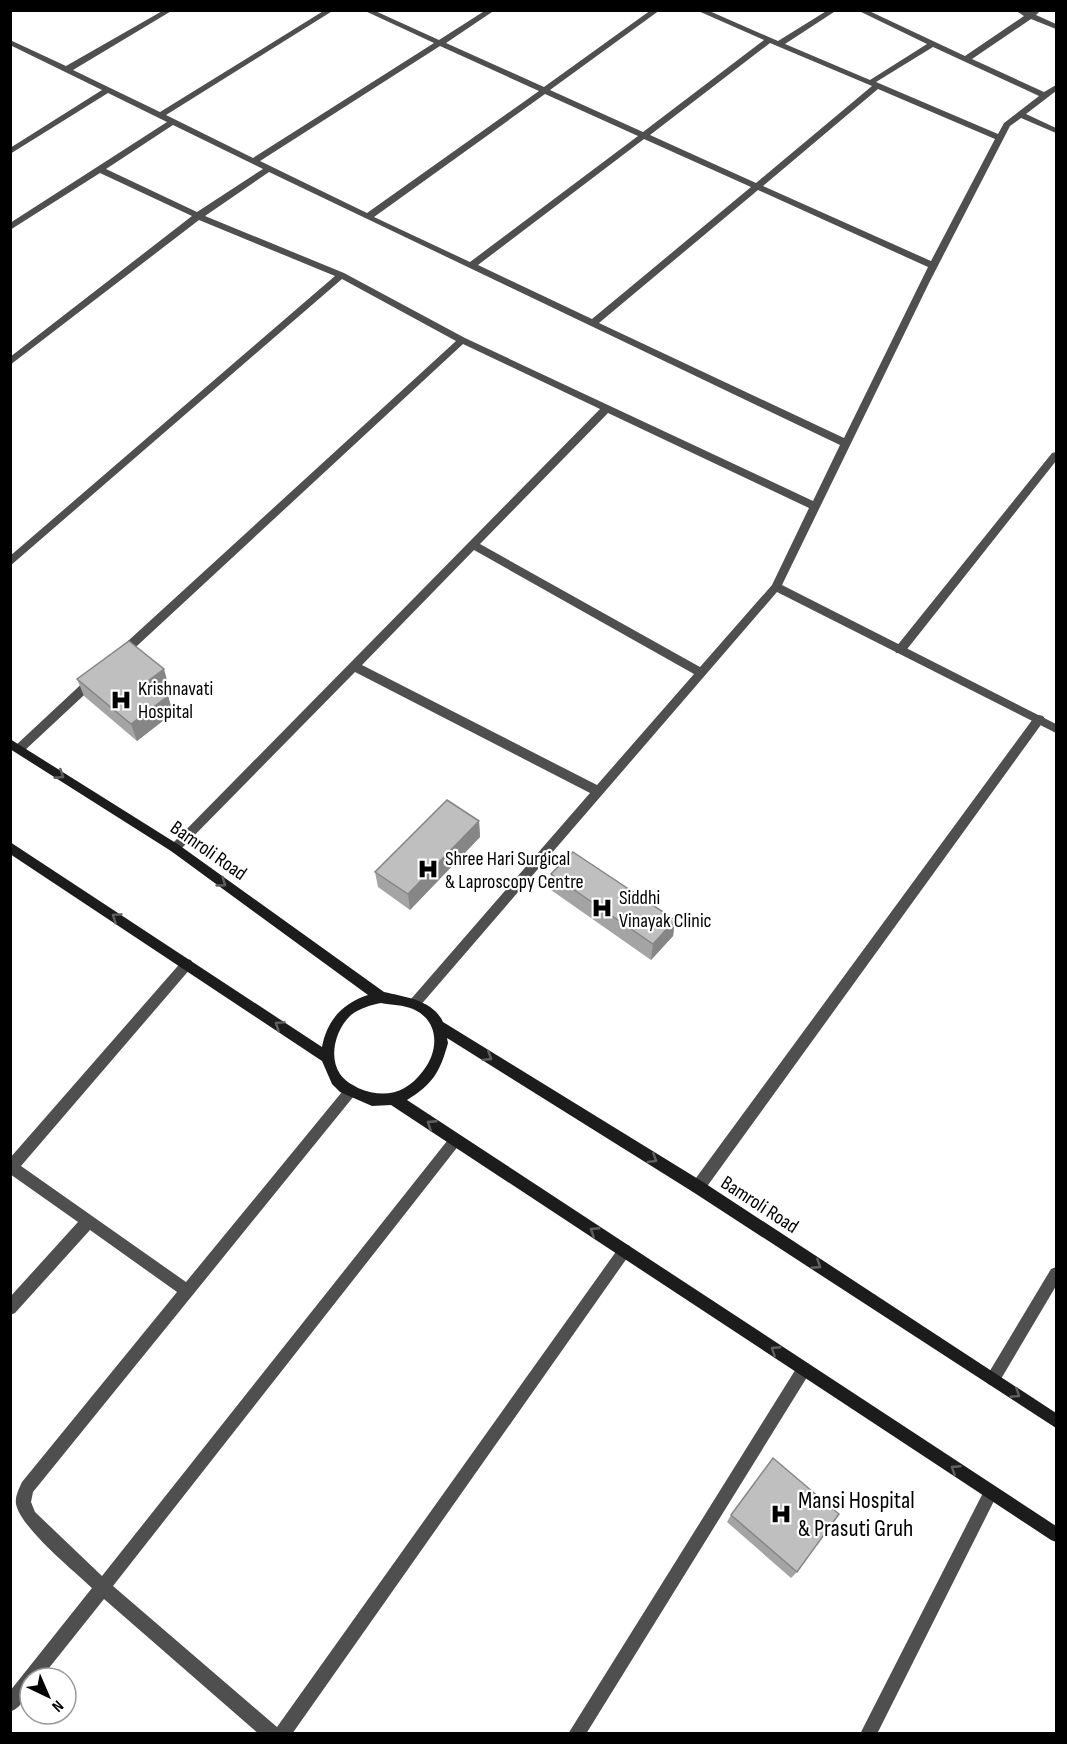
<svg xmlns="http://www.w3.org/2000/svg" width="1067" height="1744" font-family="'Sofia Sans Condensed',sans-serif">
  <rect width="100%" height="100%" fill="#fff"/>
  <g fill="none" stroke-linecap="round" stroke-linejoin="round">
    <path fill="#4f4f4f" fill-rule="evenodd" d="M1056,452V461L904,653H896L895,650L896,647L1052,453Z
      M1039,715L1043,716L1045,719L1043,722L703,1192L698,1193L693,1192L691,1187L693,1182L1035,716Z
      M1056,1267V1286L998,1384L993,1386L988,1384L986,1379L988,1374L1051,1269Z"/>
    <path fill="#4f4f4f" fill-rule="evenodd" d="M164,10H173L73,70L160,112L325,10H334L166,115L253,158L434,43L363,10H373L439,40L486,10H495L446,43L544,87L651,10H660L550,90L643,132L764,40L696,10H707L778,41L828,10H837L785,44L870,80L927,44L857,10H867L965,56L1024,16L1015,10L1030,12L1041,10L1036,15L1056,24V29L1031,19L972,59L1044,92L1056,85V91L1026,114L1056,128V133L1021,118L1010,126L929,283L782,585L1056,724V733L777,592L419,1007L415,1009L411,1007L409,1003L411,999L590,793L355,672L179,851H171L169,848L171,845L600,409L463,344L125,657H117L116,654L117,651L456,341L342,279L10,566V556L335,276L199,220L10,365V357L192,216L100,173L10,230V223L167,122L108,93L10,154V148L102,90L10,45V40L66,66ZM770,43L872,86L756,183L650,135ZM440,46L539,91L367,213L260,161ZM933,47L1039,96L1004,123L998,134L876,82ZM878,89L995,139L931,261L763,186ZM545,94L638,136L470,262L374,217ZM173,125L263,169L197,212L106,169ZM644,139L751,187L592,319L478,265ZM269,172L840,445L813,501L465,338L344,273L205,216ZM758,190L928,267L844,438L599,323ZM608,413L809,508L772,585L700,667L480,544ZM474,550L694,674L597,785L362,665Z
      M93,676L99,680L97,683L23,752H15L13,749L15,746L89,677Z
      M187,959L191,960L193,964L191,968L21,1166L186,1282L346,1087L351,1085L356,1087L358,1091L33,1492L31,1502L35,1512L102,1576L451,1136L456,1134L461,1136L463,1140L113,1586L277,1727L620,1246L625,1244L630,1246L632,1251L292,1734H259L104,1599L41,1678H30C30,1692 24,1706 10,1712V1691L92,1588C74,1571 20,1527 16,1504C15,1496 19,1489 22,1482L177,1292L90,1230L15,1313L10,1315V1297L78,1222L10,1174V1158L183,960Z
      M804,1362L809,1364L811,1369L809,1374L586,1734H568L799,1364Z
      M991,1484L996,1487L999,1492L996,1497L877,1734H860L986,1487Z"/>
    <path fill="#1c1c1c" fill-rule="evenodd" d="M10,739L179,845L384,992C405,997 433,1000 443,1022L703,1182L1056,1413V1428L693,1192L447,1038L448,1043C440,1072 433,1084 407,1100L1056,1526V1542L1051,1540L391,1105L372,1106L340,1092L332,1084L322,1061L10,854V842L322,1047C327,1020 343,1003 368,995L171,851L10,749ZM381,1003C391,1005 404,1005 413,1009C440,1021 439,1051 423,1071C406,1094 384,1099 358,1088C351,1084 345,1081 340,1074C328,1056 336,1029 351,1015C360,1008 371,1005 381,1003Z"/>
  </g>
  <path fill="#a4a4a4" d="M77,679L169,687L163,692L168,696L173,713L137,741L84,696Z
    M479,821L480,837L410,910L378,887L375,872Z
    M551,874L675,920L673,936L651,960L551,890Z
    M731,1515L797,1572L791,1578L727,1522Z"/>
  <path fill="#868686" d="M164,669L169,687L154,698L148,681Z
    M168,696L173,713L137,741L131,724Z
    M479,821L480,837L410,910L408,894Z
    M675,920L673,936L651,960L653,944Z"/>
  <path fill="#bfbfbf" stroke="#868686" stroke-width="1.5" d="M129,641L164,669L148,681L168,696L131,724L77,679Z
    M447,800L479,821L408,894L375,872Z
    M573,852L675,920L653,944L551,874Z
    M773,1458L839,1514L797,1572L731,1515Z"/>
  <defs><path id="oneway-chevron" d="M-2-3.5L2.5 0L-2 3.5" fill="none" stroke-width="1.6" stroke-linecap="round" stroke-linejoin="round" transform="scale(1.5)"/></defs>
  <g stroke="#606060">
    <use href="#oneway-chevron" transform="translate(60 775) rotate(33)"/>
    <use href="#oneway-chevron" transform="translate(222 883) rotate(36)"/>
    <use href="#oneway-chevron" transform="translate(116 917) rotate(-146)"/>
    <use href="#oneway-chevron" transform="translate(279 1025) rotate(-146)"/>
    <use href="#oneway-chevron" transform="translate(488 1057) rotate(32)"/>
    <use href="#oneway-chevron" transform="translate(431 1124) rotate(-147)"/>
    <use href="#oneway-chevron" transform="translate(653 1159) rotate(32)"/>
    <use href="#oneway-chevron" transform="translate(594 1231) rotate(-147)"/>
    <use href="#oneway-chevron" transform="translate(817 1265) rotate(33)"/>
    <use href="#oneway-chevron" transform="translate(775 1350) rotate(-147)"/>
    <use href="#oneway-chevron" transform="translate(1016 1394) rotate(33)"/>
    <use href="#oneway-chevron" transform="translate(955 1469) rotate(-147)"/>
  </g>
  <defs>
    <symbol id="hospital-bare" viewBox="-9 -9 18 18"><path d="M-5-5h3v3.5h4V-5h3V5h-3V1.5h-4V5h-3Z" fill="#000" stroke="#fff" stroke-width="2.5" paint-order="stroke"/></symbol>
  </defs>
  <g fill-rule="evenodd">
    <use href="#hospital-bare" x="106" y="685" width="30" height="30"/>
    <use href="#hospital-bare" x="413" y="854" width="30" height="30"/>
    <use href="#hospital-bare" x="587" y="893" width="30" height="30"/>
    <use href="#hospital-bare" x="766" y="1499" width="30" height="30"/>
  </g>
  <g text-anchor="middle" stroke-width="4.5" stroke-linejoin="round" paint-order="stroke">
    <g font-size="20" fill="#000" stroke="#fff" text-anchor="start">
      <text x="138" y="695">Krishnavati<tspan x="138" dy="23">Hospital</tspan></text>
      <text x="445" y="865">Shree Hari Surgical<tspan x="445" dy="23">&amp; Laproscopy Centre</tspan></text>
      <text x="619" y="904">Siddhi<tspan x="619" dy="23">Vinayak Clinic</tspan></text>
    </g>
    <g font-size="20" fill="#000" stroke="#fff">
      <text transform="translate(209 850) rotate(35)" y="7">Bamroli Road</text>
      <text transform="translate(760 1204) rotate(33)" y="7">Bamroli Road</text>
    </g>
    <g font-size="24" fill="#000" stroke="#fff" text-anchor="start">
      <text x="798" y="1508">Mansi Hospital<tspan x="798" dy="28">&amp; Prasuti Gruh</tspan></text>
    </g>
  </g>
  <rect width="1067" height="1744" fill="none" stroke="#000000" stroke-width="24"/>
  <g transform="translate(48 1696) rotate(136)"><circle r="28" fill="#ffffff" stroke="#999999" stroke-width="1.5"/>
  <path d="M0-4.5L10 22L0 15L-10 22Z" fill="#000000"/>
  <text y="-9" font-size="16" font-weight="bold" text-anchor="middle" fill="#000000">N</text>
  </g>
</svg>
